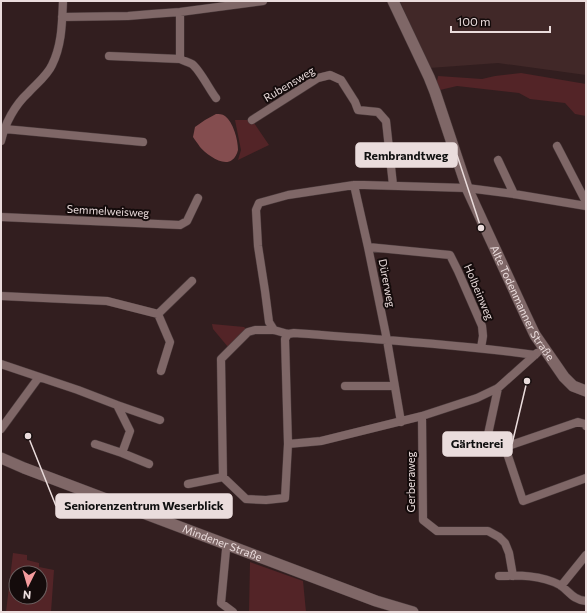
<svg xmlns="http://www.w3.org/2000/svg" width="587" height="613" font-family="Commissioner,sans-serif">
  <rect width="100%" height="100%" fill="#321e1f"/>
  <path fill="#412828" d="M400,1H586V75L498,63L429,68Z"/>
  <path fill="#532427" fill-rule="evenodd" d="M521,73L586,84V116L575,114L565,103L530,99L519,93L457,86L440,90L436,87L438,76L482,79L495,76Z
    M235,120H252L269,145L238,160L241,150Z
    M212,324L244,327L247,330L228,347L213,329Z
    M13,553L27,555V560L39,563V567L54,570L51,612H6ZM16,573H40V597H16Z
    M250,562L303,581L306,612H249Z"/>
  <path fill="#844d4f" d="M216,114C219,114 222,114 225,116C233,122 238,139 238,150C237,154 235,158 232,160C223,167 206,154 200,147C198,144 195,140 193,137L195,127L205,120Z"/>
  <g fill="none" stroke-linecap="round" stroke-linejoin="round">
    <defs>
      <path id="street" d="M180,12V59C184,61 188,62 192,64C200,70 209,89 216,98
        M62,17L128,16L152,14L180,12L263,1
        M109,56L180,59
        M252,120L318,78L330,75L341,80L355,102L358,110L378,112L386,121L393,185
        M5,129L143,142
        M1,141C5,123 15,105 28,93C36,84 47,76 52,65C62,45 62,23 63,1
        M557,146L586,202
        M389,148H423
        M498,160L514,194
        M354,185L368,247L387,340L401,422
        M1,217L180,225L187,221L198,198
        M368,247L450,255L458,271L482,326L483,336L481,348
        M1,296L107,301L158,314L192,281
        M158,314L170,342L161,371
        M274,330L269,322L265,291L258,246L256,210L259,203L288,195L354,185H364L467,188L514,194L586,206
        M288,334L285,339L288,444L285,498L266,500L246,499L223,477L221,359L248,332L255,330H274L288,334L294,333C374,339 455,344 535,355
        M1,364L78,390L117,405L130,431L122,453
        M345,386H394
        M498,388L487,439L505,447L578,422L585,424L586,426
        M117,405L160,420
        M422,416L423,520L437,531H488L499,537L505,543L509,553L513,576
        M1,429L39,377
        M95,444L122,453L149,464
        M288,444L321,441L422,416L477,398L498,388L537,353
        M505,447L523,501L586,478
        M188,484L223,477
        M228,545L226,550L221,603L233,612
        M499,576C519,575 541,575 560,585C569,591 573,600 586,601
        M561,586L586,555"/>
      <g id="secondary">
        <path id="s1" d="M393,1L429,77L435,92L467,188L525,314L535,335L564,377L573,386L586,391"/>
        <path id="s2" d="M1,458L24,468L376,601L413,612"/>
      </g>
    </defs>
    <use href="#street" stroke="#4b3b3c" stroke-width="9"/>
    <use href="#secondary" stroke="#4b3b3c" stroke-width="12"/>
    <use href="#street" stroke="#7f6767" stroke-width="8"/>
    <use href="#secondary" stroke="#7f6767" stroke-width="11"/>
  </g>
  <g text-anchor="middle" stroke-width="4" stroke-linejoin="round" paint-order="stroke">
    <g font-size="11" fill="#eadcdc" stroke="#140b0b">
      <text transform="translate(289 84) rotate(-31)" y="4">Rubensweg</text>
      <text transform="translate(108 211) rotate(3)" y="4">Semmelweisweg</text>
      <text transform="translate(387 283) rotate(79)" y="4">Dürerweg</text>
      <text transform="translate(479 292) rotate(67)" y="4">Holbeinweg</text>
      <text dy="4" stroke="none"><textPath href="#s1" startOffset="329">Alte Todenmanner Straße</textPath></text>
      <text transform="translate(411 482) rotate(-90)" y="4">Gerberaweg</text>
      <text dy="4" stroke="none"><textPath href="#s2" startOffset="237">Mindener Straße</textPath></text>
    </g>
  </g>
  <path fill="none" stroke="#eadcdc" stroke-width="1.5" d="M481 228L457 155M527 381L512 444M28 436L56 506"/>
  <g fill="#eadcdc" stroke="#140b0b" stroke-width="1.5">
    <circle cx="481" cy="228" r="4"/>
    <circle cx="527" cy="381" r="4"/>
    <circle cx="28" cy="436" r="4"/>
  </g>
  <g fill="#eadcdc" stroke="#eadcdc" stroke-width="1.5">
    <rect x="356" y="143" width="101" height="24" rx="4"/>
    <rect x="443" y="432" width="69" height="24" rx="4"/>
    <rect x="56" y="494" width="176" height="24" rx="4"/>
  </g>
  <g font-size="12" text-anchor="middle" font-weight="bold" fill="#111">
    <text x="406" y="160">Rembrandtweg</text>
    <text x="477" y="448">Gärtnerei</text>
    <text x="144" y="510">Seniorenzentrum Weserblick</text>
  </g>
  <rect width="587" height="613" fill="none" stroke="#eadcdc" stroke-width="4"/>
  <g transform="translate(28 585) rotate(185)"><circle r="19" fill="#140b0b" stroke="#6a5f5f"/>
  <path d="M0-3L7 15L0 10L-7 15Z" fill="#f59b9d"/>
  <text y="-6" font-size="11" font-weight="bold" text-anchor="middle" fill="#eadcdc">N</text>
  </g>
  <path d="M451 26v6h99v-6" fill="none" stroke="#eadcdc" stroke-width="2"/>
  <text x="457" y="26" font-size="12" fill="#eadcdc" stroke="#140b0b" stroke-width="3" paint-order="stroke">100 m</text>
</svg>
